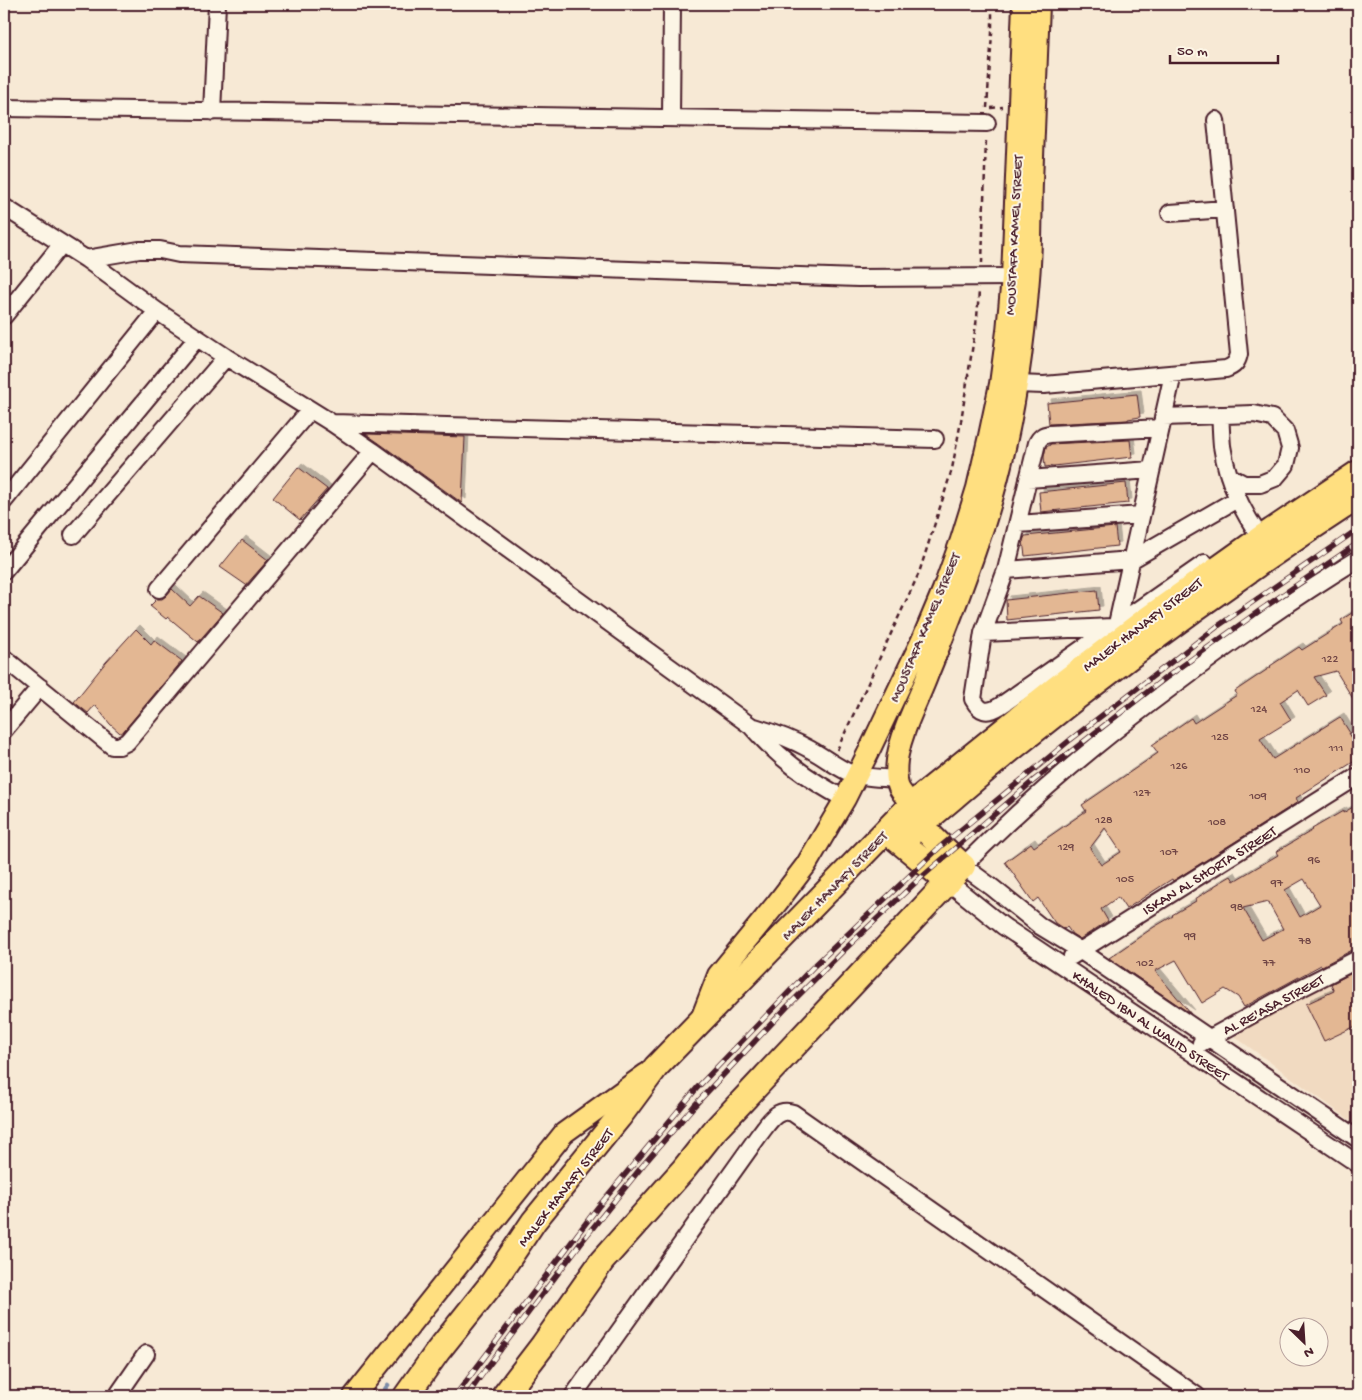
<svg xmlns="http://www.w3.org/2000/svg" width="1362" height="1400" font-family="'Gochi Hand',sans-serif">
  <defs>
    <filter id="shadow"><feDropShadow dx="4" dy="-4" stdDeviation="0" flood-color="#0004"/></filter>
  </defs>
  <rect width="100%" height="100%" fill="#f7e9d5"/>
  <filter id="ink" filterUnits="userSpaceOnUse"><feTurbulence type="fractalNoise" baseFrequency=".02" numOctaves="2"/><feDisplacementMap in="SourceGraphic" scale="10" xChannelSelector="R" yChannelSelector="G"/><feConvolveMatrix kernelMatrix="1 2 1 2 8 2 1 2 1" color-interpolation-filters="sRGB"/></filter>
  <g filter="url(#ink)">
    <path fill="#f1dac1" d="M1358,962V1126L1234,1036Z"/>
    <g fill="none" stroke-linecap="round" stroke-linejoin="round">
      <path stroke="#7b8ca8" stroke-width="4.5" d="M380,1396L388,1385"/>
    </g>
    <path fill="#e3b793" stroke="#4a1f2b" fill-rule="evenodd" filter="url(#shadow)" d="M1137,394L1140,417L1128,419V420L1049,424L1047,403Z
      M366,434L465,437L462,503L379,443Z
      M1130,440L1132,457L1045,467L1044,457L1046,447L1050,445V444Z
      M298,467L327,489L300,520L273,498Z
      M1126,483L1128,503L1041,512L1039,492Z
      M1115,527L1117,546L1025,556L1023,541L1025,536Z
      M242,540L268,560L246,585L220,567Z
      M172,589L190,606L199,596L223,613L198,642L168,617L166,619L150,606L157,599H162L166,596Z
      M1097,590L1099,610L1007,620L1006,600Z
      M1358,609V707L1336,671L1314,677L1326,695L1308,706L1298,690L1280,702L1291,720L1260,739L1273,759L1340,717L1350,733H1348L1358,750V759L1296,798L1298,802L1173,881L1172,879L1126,909L1118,897L1101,909L1108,921L1080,939L1072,934L1067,927L1064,929L1055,923L1038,898L1033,902L1005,862L1031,843L1034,847L1086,811L1082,805L1158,753L1152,745L1191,718L1194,723L1237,695L1235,691L1271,667L1270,666L1299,647L1302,650L1343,624L1341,620ZM1105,828L1121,852L1101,865L1090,848Z
      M136,629L151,644L154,640L182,661L122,733H120L110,724L95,705L88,713L74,702L106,662Z
      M1358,804V947L1322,966L1321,965L1244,1007L1238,997L1225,989L1202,1003L1176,960L1155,971L1191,1014L1109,958L1154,927L1173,916L1172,915L1196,901L1195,899L1214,887V886L1231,876L1234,881L1278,855L1276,852L1313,830L1312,829L1343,811V813ZM1304,879L1320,905L1300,917L1285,890ZM1268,902L1283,929L1262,940L1243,908Z
      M1352,973L1358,987V1025L1324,1041L1306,1004L1334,991L1331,984Z"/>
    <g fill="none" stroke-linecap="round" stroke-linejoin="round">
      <defs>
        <path id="minor" d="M4,108L987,123
          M212,112L217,4
          M671,117L672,4
          M4,207L86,259L157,311L226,357L332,423L373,451L751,726C779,758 807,779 845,799
          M1170,213L1225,209
          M86,259L139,250H160L179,254L858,278L1012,277
          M4,316L62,244
          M1016,384L1044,385L1226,369C1234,366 1237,363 1239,354L1216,120
          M1220,415C1221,425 1221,436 1222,446C1227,480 1241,510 1261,538
          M1163,417L1254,414L1272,418L1285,431L1290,448L1286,465L1275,478L1260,484H1244L1229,476
          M332,423L935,439
          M1160,428L1050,434C1043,435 1040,437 1037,443L1006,570L983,633L973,699C980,712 987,714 1000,706L1205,563
          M1028,479L1151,470
          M4,501L157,311
          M1018,524L1141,515
          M73,535L226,357
          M1358,559C1294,598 1233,641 1173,686C1099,741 1028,800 963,866L993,888L1040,926L1081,951L1358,1139
          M1006,570L1131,560L1237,499
          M4,571L197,338
          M159,589L310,410
          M1117,624L1173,374
          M983,633L1112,627
          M4,658L112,746H119L127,742L373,451
          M751,726C772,732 792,739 811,750C824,757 835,766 848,772C863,778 881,778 897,779
          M4,730L40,687
          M947,881L1003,926L1358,1164
          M1072,956L1358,776
          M1201,1043L1297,990L1358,959
          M117,1396L146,1354
          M573,1396L759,1135C768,1124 776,1107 793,1113L1197,1396"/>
        <path id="major" d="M912,804C908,800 902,794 899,788C896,781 896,768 897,760C901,731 918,701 928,674C949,624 968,574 985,522C1010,444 1023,360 1029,278C1032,246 1031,214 1032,182C1034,123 1037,63 1039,4
          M701,1019L718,975L777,903L806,865L845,799L869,751L922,640L943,590L961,540L977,488L989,436L1000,384L1007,331L1012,277L1023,4
          M354,1396L564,1133L646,1074"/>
        <path id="highway" d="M889,833L947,881
          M901,842C929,817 959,793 988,768C1107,670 1229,581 1358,497
          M406,1396L438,1351L493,1282L534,1221L619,1117L656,1067L912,804L1055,689L1143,622L1261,538L1358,473
          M504,1396L543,1345L602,1261L684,1169L715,1130L963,866C944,848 919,830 912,804"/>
      </defs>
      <use href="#minor" stroke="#4a1f2b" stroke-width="20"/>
      <use href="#major" stroke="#4a1f2b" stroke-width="24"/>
      <use href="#highway" stroke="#4a1f2b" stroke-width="28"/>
      <path stroke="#4a1f2b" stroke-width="2.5" stroke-dasharray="5 4" stroke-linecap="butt" d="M987,108L992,33V4
        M991,108L1003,107
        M982,263L986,138
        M837,750L919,573L943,498L952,469L961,421L977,318L979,291"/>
      <use href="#minor" stroke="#fcf5e5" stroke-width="16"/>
      <use href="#major" stroke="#ffdf80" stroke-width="20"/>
      <use href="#highway" stroke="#ffdf80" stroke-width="24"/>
      <defs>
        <path id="rail" d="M455,1396L598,1207L697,1088L813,967L941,846L1070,740L1218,626L1358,529
          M467,1396L486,1369L583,1240L644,1164L694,1106L787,1007L844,950L916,882L1033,781L1164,679L1262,609L1358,543"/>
      </defs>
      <use href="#rail" stroke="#4a1f2b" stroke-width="5.5"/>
      <use href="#rail" stroke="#fcf5e5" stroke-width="4" stroke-dasharray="11" stroke-linecap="butt"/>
    </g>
  </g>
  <g text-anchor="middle" stroke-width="4" stroke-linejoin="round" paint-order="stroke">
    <g font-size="12" fill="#704545">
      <text x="1330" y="662">122</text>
      <text x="1259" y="712">124</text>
      <text x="1220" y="740">125</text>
      <text x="1336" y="751">111</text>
      <text x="1179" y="769">126</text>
      <text x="1302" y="773">110</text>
      <text x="1142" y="796">127</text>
      <text x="1258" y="799">109</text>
      <text x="1104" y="823">128</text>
      <text x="1217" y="825">108</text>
      <text x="1066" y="850">129</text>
      <text x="1169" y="855">107</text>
      <text x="1314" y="863">96</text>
      <text x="1125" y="882">105</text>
      <text x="1277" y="886">97</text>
      <text x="1237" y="910">98</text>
      <text x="1190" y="939">99</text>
      <text x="1305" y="944">78</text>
      <text x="1145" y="966">102</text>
      <text x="1269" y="966">77</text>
    </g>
    <g font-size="15" fill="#4a1f2b" stroke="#fcf5e5">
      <text transform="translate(1013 235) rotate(-87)" y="5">MOUSTAFA KAMEL STREET</text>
      <text transform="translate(1142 624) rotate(-37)" y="5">MALEK HANAFY STREET</text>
      <text transform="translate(924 627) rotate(-67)" y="5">MOUSTAFA KAMEL STREET</text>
      <text transform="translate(1209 870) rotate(-32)" y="5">ISKAN AL SHORTA STREET</text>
      <text transform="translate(834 885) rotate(-46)" y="5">MALEK HANAFY STREET</text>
      <text transform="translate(1273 1004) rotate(-28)" y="5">AL RE'ASA STREET</text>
      <text transform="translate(1151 1025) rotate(34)" y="5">KHALED IBN AL WALID STREET</text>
      <text transform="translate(565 1187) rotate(-52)" y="5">MALEK HANAFY STREET</text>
    </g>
  </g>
  <rect width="1362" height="1400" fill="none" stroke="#fcf5e5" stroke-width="20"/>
  <rect x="10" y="10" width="1342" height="1380" fill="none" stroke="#4a1f2b" stroke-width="2" filter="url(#ink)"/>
  <g transform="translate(1304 1342) rotate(155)"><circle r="24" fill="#fcf5e5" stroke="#b59f9b"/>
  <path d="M0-4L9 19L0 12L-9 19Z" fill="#4a1f2b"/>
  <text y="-8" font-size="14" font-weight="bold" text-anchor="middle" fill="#4a1f2b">N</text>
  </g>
  <path d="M1170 55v8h108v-8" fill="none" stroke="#4a1f2b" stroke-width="2.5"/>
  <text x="1177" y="55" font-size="15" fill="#4a1f2b" stroke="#fcf5e5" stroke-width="4" paint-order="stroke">50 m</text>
</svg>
